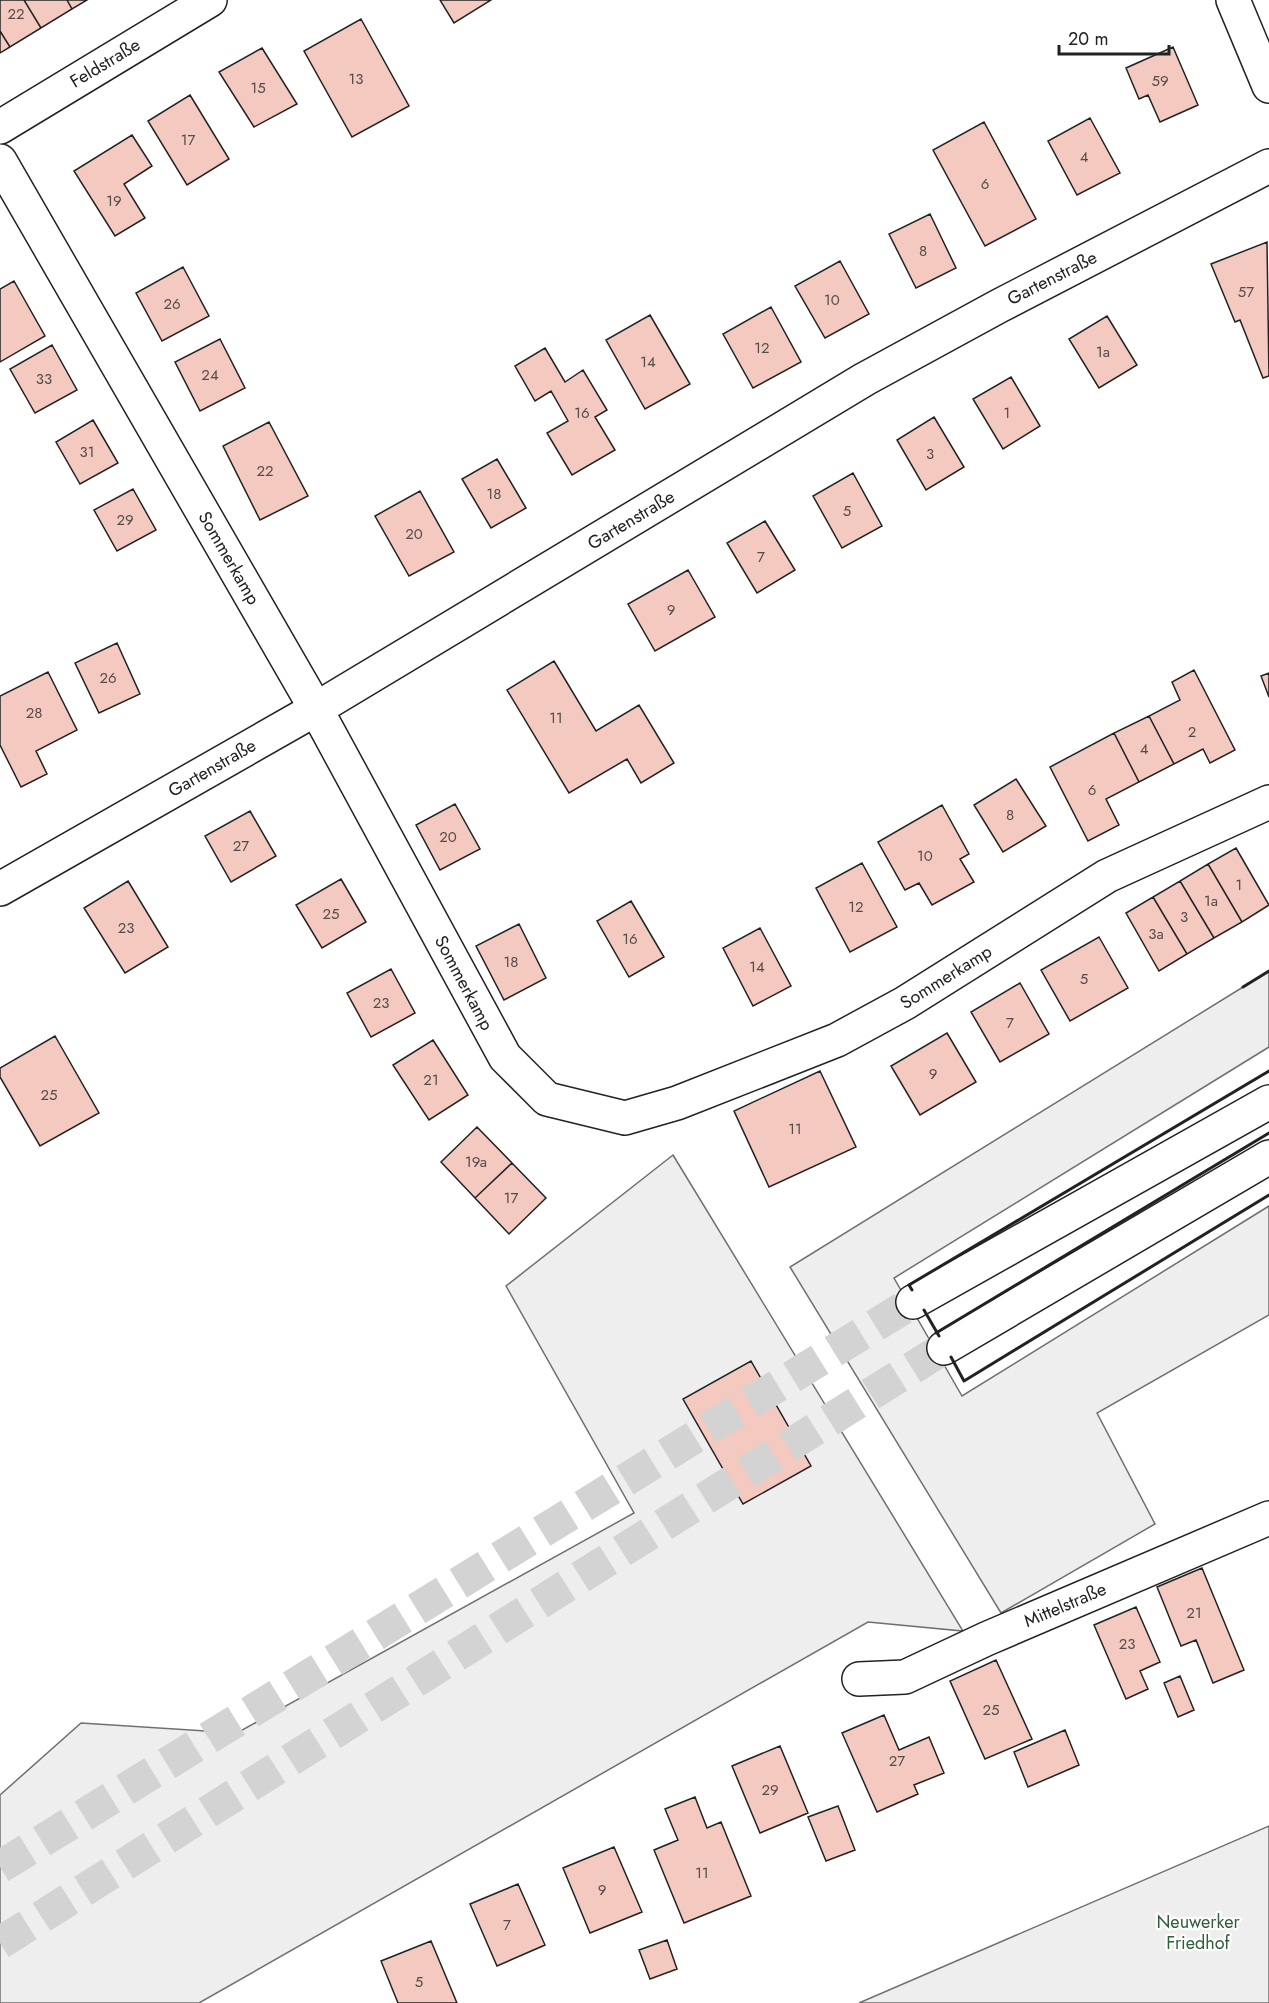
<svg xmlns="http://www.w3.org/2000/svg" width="1269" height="2003" font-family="Jost,sans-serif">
  <rect width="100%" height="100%" fill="#fff"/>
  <path fill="#eee" stroke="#6f6f6f" stroke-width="1.5" d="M1269,971V1047L894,1278L962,1396L1269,1206V1315L1097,1413L1155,1524L1001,1613L790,1267Z
    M673,1155L963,1631L868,1622L199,2003H0V1795L81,1723L237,1733L634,1513L506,1286Z
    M1269,1826V2003H859Z"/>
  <path fill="#f3c9c0" stroke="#222" stroke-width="1.5" d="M0,0H24L41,28L10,47L0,31Z
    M24,0H67L72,9L41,28Z
    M67,0H87L72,9Z
    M440,0H491L454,23Z
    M361,19L409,106L352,137L304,51Z
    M0,31L10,47L0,53Z
    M1173,47L1198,105L1160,122L1148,95L1139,99L1126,68Z
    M262,48L297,104L254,127L219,72Z
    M190,95L229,159L187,185L148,121Z
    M1090,118L1120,173L1077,195L1048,141Z
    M984,122L1036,219L985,246L933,150Z
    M132,135L152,166L124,184L145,218L115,236L74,171Z
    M930,214L956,268L916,288L889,234Z
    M1267,242L1269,376L1263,378L1240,320L1235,322L1211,264Z
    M840,261L869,314L825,338L795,286Z
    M183,267L209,316L162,341L136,293Z
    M14,281L45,336L0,362V289Z
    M771,307L801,362L753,388L723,334Z
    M650,315L690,384L645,409L606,340Z
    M1107,316L1137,365L1099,388L1069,339Z
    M220,339L245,388L200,411L175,362Z
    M52,345L77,390L35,413L10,369Z
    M545,348L565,382L583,370L607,410L595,417L615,450L572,475L547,433L568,421L551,391L535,401L515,366Z
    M1011,377L1040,426L1003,449L973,399Z
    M934,417L964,467L926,490L897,440Z
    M93,420L118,463L80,484L56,442Z
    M269,422L308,496L260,520L223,446Z
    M497,459L526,508L491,528L462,479Z
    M853,473L882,526L842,548L813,496Z
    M133,489L156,530L117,551L94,510Z
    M420,491L454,552L409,576L375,516Z
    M765,521L795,570L757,593L727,543Z
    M688,570L715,617L655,651L628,604Z
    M117,643L140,694L99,713L75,663Z
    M554,661L596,731L639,705L674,763L641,783L627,759L569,793L507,690Z
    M1194,670L1235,750L1210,763L1203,749L1174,764L1149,716L1180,700L1172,682Z
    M48,672L77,730L36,751L47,774L21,787L0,745V696Z
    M1269,673V697L1261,676Z
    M1149,716L1174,764L1139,782L1114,733Z
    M1114,733L1139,782L1106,799L1119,825L1088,841L1050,767Z
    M1016,779L1046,826L1003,852L974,805Z
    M455,804L480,849L440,870L416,825Z
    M942,805L969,854L960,859L974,882L932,905L919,883L905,890L878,842Z
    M250,811L276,856L231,882L205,836Z
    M1236,848L1269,905L1242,922L1208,864Z
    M862,863L897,927L850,952L816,888Z
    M1208,864L1242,922L1214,938L1180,881Z
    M341,879L366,922L322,948L296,905Z
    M128,881L168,947L125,973L84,908Z
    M1180,881L1214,938L1187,954L1153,897Z
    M1153,897L1187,954L1159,971L1126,913Z
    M631,901L664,957L629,977L597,921Z
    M519,924L546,978L504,1000L476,946Z
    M760,928L791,986L753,1006L723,948Z
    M1099,937L1128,988L1070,1021L1041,970Z
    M391,969L415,1013L371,1037L347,993Z
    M1020,983L1049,1034L1000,1062L971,1012Z
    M947,1033L976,1082L920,1115L891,1066Z
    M55,1036L99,1113L40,1146L0,1077V1068Z
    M433,1040L468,1095L429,1120L393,1065Z
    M820,1071L856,1147L769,1187L734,1111Z
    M477,1127L512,1163L475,1198L441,1162Z
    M512,1163L546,1198L509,1234L475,1198Z
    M751,1361L811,1466L743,1504L683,1399Z
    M1202,1568L1244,1670L1213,1683L1196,1640L1181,1646L1157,1587Z
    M1136,1607L1160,1662L1140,1671L1148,1689L1126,1699L1094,1625Z
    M996,1660L1032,1739L985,1759L950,1681Z
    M1180,1676L1194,1710L1178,1717L1164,1683Z
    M884,1715L899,1750L929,1737L944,1773L914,1785L918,1794L877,1812L842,1733Z
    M1065,1730L1079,1765L1028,1787L1014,1752Z
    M780,1746L808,1813L760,1833L732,1766Z
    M695,1797L707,1828L721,1822L751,1896L684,1923L654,1850L678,1840L665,1809Z
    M838,1806L855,1850L826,1861L808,1817Z
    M614,1847L642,1912L590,1933L563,1868Z
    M518,1884L545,1945L497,1966L470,1904Z
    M667,1940L677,1969L650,1979L639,1950Z
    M431,1941L457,2003H398L381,1961Z"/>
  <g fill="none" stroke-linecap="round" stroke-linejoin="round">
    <path stroke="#d3d3d3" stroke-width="33" stroke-dasharray="33 16" stroke-linecap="butt" d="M0,1867L913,1302
      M0,1943L944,1348"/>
    <defs>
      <path id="minor" d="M1233,0L1269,86
        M0,127L210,0
        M0,161L316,709L505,1057L547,1099L625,1118L677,1103L837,1040L905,1003L1107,876L1269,802
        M0,889L316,709L865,379L999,306L1269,166
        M859,1679L905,1677L986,1639L1269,1518"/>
      <path id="highway" d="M913,1302L1269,1102
        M944,1348L1269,1157"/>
    </defs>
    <use href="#minor" stroke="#222" stroke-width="36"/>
    <use href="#highway" stroke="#222" stroke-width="36"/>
    <use href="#minor" stroke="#fff" stroke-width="33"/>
    <use href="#highway" stroke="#fff" stroke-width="33"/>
    <path stroke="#222" stroke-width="3" d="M1243,987L1269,971
      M912,1290L909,1285L1269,1071
      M924,1310L939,1336
      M936,1333L1269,1133
      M951,1357L964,1381L1269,1195"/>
  </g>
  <g text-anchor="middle" stroke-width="4.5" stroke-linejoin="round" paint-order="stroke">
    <g font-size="15" fill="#564c4a">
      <text x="16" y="19">22</text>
      <text x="356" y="84">13</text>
      <text x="1160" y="86">59</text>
      <text x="258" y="93">15</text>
      <text x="188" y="145">17</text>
      <text x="1084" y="162">4</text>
      <text x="985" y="189">6</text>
      <text x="114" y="206">19</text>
      <text x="923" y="256">8</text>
      <text x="1246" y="297">57</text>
      <text x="832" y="305">10</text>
      <text x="172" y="309">26</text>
      <text x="762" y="353">12</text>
      <text x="1103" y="357">1a</text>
      <text x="648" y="367">14</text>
      <text x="210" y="380">24</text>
      <text x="44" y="384">33</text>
      <text x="582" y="418">16</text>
      <text x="1007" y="418">1</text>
      <text x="87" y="457">31</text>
      <text x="930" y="459">3</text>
      <text x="265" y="476">22</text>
      <text x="494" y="499">18</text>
      <text x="847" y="516">5</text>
      <text x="125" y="525">29</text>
      <text x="414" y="539">20</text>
      <text x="761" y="562">7</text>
      <text x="671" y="615">9</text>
      <text x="108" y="683">26</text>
      <text x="34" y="718">28</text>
      <text x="556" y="723">11</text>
      <text x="1192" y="737">2</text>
      <text x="1144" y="754">4</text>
      <text x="1092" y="795">6</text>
      <text x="1010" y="820">8</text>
      <text x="448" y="842">20</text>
      <text x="241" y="851">27</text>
      <text x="925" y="861">10</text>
      <text x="1239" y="890">1</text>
      <text x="1211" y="906">1a</text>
      <text x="856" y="912">12</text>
      <text x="331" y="919">25</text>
      <text x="1184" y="922">3</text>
      <text x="126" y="933">23</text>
      <text x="1156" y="939">3a</text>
      <text x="630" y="944">16</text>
      <text x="511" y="967">18</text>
      <text x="757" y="972">14</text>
      <text x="1084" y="984">5</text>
      <text x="381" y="1008">23</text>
      <text x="1010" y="1028">7</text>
      <text x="933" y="1079">9</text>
      <text x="431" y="1085">21</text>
      <text x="49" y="1100">25</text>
      <text x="795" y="1134">11</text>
      <text x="476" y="1167">19a</text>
      <text x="511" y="1203">17</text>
      <text x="1194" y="1618">21</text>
      <text x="1127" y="1649">23</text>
      <text x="991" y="1715">25</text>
      <text x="897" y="1766">27</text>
      <text x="770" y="1795">29</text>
      <text x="702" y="1878">11</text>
      <text x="602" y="1895">9</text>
      <text x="507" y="1930">7</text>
      <text x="419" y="1987">5</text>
    </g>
    <g font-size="18" fill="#222" stroke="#fff">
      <text transform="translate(105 63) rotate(-31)" y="6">Feldstraße</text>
      <text transform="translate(1052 278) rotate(-27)" y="6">Gartenstraße</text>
      <text transform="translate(631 520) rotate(-31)" y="6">Gartenstraße</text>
      <text transform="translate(229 558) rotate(60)" y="6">Sommerkamp</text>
      <text transform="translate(212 768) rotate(-30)" y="6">Gartenstraße</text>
      <text transform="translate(946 977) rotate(-32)" y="6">Sommerkamp</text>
      <text transform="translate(464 983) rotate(62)" y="6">Sommerkamp</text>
      <text transform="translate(1065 1605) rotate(-23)" y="6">Mittelstraße</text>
    </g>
    <g font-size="18" fill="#2f5e38" stroke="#fff">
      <text x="1198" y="1928">Neuwerker<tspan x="1198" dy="21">Friedhof</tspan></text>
    </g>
  </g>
  <path d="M1059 45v9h110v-9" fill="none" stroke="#222222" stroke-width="3"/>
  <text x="1068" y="45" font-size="18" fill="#222222" stroke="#ffffff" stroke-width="4.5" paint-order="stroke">20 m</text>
</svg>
